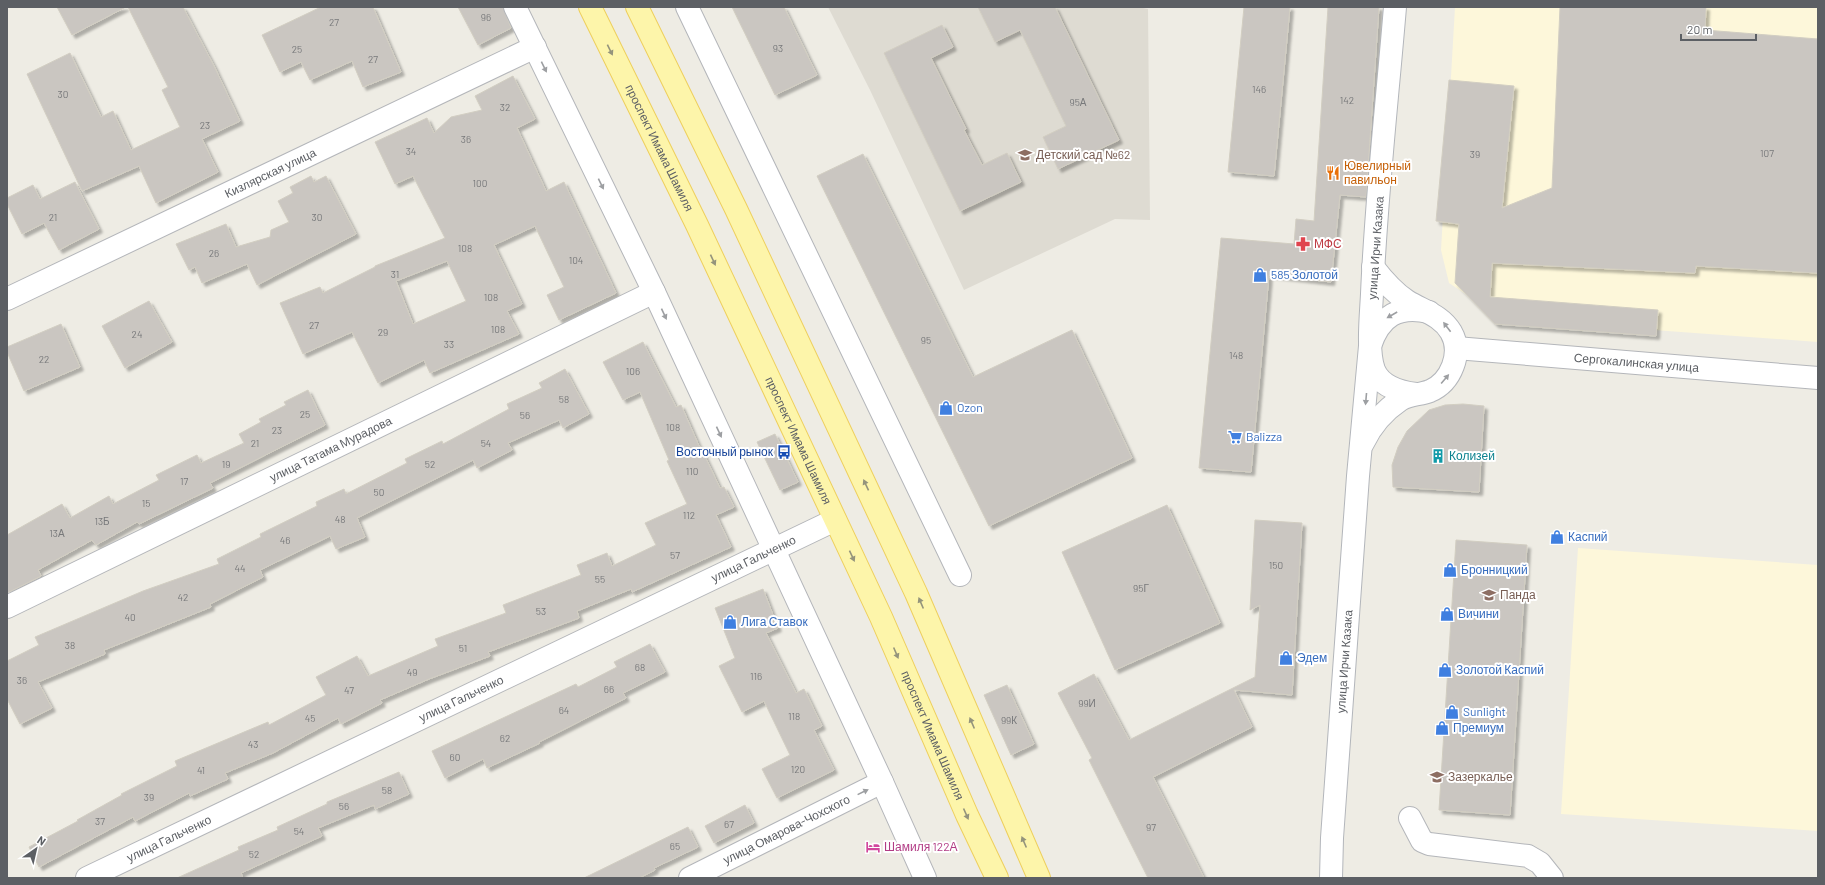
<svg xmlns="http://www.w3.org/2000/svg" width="1825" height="885" font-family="Barlow,sans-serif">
  <defs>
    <filter id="shadow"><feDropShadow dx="3.5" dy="3.5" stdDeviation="1" flood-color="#0004"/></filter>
  </defs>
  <rect width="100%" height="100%" fill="#eeece4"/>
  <path fill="#fdf7da" d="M1455,7H1818V342L1503,319L1449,283L1441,250Z
    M1578,548L1818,565V831L1561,814Z"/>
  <path fill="#dedbd2" d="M828,7H1138L1148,9L1150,220L1115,219L964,290L870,90Z"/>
  <path fill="#cac6c1" stroke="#d2cec2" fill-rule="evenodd" filter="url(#shadow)" d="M57,7H126L72,35Z
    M128,7H183L214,66L240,121L202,139L218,172L156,203L139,166L82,191L27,74L70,53L101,117L113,111L131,150L180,127L162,90L168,87Z
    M321,7H373L401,72L363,87L352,61L310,80L301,62L280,72L262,35Z
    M458,7H503L511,28L478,45Z
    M732,7H784L817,75L775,95Z
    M978,7H1055L1119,140L1058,169L1043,137L1066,126L1020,30L995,42Z
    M1244,7H1290L1274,176L1228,172Z
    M1328,7H1379L1366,197L1340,195L1331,282L1269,275L1251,472L1199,468L1221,238L1294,244L1296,219L1314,221Z
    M1560,7H1706L1705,30L1818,39V273L1696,266L1695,273L1492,263L1490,297L1658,310L1656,336L1495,324L1455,283L1459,224L1436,221L1449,80L1514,86L1502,208L1552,188Z
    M942,25L953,47L931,58L966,129L964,130L982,165L1007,153L1021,182L960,211L884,53Z
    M513,76L535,119L517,128L546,191L564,182L616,293L559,320L547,295L564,287L535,226L494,245L522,304L507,311L519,334L430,373L424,360L378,383L352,332L303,354L280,303L320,287L323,293L375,267V266L445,238L413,176L395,184L375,142L427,118L434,133L451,117L482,110L475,96ZM447,261L466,301L413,324L396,281Z
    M863,154L973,377L1072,330L1132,458L989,526L817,176Z
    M311,176L314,182L326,176L356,234L257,285L247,264L202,283L195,267L189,270L176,244L226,224L236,247L270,237L271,230L289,222L278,201L293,193L290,187Z
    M75,182L99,229L59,250L44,223L22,234L7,204V198L33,185L40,199Z
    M149,301L172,342L125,368L102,326Z
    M61,324L80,367L24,391L7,352V347Z
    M643,342L676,407L681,405L699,446H700L720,488L724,487L734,507L716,515L731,547L632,592L631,589L577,611L579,618L488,652L490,656L429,679L380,700L382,703L341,724L338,718L273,753L225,773L228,779L190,796L189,793L135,821L133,817L39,867L29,847L78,821L77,820L122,795L121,794L177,766L175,761L268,722L269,725L326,695L316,677L357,656L368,676L438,646L435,639L506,613L503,605L581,575L577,565L607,553L612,566L656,545L645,523L687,504L667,461L669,460L640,392L623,400L603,362Z
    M565,369L589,414L563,428L559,420L508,443L512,450L477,468L473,460L357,518L365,537L336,549L330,536L260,570L263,577L210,604L211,607L104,650L105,654L38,682L52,708L20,724L7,699V661L39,645L35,637L143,591L219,564L217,559L261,537L260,534L317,506L316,502L344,489L346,494L407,463L405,459L442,441L443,444L509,409L507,404L542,388L539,383Z
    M308,390L325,425L210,483L213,488L139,524L137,522L96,545L92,540L38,570L41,576L7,593V535L62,504L70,518L109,496L113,504L159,480L156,475L197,455L201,463L244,443L239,434L261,422L259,419L286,405L284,402Z
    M1463,404L1484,406L1479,492L1393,487L1392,465L1398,447L1407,431L1429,410L1445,405Z
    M775,434L798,482L780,490L757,442Z
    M1167,505L1220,623L1115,670L1062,552Z
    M1255,520L1302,523L1292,695L1234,690L1252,727L1153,777L1204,878H1148L1089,760L1092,758L1058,693L1094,674L1129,740L1255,677L1260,605L1250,610Z
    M1456,540L1527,545L1510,815L1439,810Z
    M763,589L778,628L766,633L796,693L804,689L822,726L814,730L834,770L777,798L762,769L790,755L764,701L742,712L719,666L735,658L715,608Z
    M650,644L665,672L623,693L626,698L539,742L540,743L487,768L483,759L445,778L432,751L576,684L578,687L617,667L614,662Z
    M1007,685L1034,744L1011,755L984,695Z
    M399,772L409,794L375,809L374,805L318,828L322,836L241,873L243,878H177L239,850L238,847L278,830L277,827L327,804V802Z
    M745,805L754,823L714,843L705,826Z
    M688,827L698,847L654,868L655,870L639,878H584Z"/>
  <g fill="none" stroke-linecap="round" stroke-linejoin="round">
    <defs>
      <g id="minor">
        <path d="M515,7L654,292L882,782L925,878"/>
        <path d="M687,7L960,575"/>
        <path id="s1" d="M7,299L535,47"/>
        <path id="s2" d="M1456,348L1818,378"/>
        <path id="s3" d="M7,607L654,292"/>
        <path d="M1410,818L1422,841L1429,844L1528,856L1540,863L1552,878"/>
        <path id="s4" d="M87,878L835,520"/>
        <path id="s5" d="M690,878L882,782"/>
      </g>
      <g id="secondary">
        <path d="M1395,7C1387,103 1376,198 1372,294C1371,315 1367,351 1374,370C1381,387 1400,392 1416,394"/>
        <path d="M1363,443C1371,426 1385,410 1400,400C1409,394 1420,395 1430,391C1451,382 1463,353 1451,332C1441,315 1423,311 1407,301C1393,292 1383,280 1373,267"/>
        <path id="s6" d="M1331,878L1332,838L1358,476L1370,346C1380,316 1398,305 1429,312"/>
      </g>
      <g id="primary">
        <path id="s7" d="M590,7L697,225L881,617L967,815L997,878"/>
        <path d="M637,7L736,209L916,593L1039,878"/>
      </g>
    </defs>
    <use href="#minor" stroke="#b4b6ba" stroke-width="24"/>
    <use href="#secondary" stroke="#b3b6bb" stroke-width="24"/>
    <use href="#primary" stroke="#eecf5d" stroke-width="24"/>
    <use href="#minor" stroke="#fff" stroke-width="22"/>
    <use href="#secondary" stroke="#fff" stroke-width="22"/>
    <use href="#primary" stroke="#fdf5aa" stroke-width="22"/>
  </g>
  <defs><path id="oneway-solid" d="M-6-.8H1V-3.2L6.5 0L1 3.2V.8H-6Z"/></defs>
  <g fill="#94947c">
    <use href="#oneway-solid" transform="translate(610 50) rotate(64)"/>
    <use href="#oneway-solid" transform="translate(713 260) rotate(65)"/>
    <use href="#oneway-solid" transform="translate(866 485) rotate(-115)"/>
    <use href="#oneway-solid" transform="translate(852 556) rotate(65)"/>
    <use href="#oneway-solid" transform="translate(921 603) rotate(-113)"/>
    <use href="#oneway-solid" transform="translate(896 653) rotate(67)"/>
    <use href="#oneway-solid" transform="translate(972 723) rotate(-113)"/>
    <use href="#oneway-solid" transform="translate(966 814) rotate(66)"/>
    <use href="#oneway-solid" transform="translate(1024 842) rotate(-113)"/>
  </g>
  <g fill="#9d9fa2">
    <use href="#oneway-solid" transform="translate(544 67) rotate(64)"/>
    <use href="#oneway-solid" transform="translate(601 184) rotate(64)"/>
    <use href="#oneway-solid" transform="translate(664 314) rotate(65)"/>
    <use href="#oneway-solid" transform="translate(1392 315) rotate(150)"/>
    <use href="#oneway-solid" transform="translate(1447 327) rotate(-127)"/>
    <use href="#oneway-solid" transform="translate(1445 379) rotate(-50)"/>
    <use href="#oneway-solid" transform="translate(1366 399) rotate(95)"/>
    <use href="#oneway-solid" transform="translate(719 432) rotate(65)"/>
    <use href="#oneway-solid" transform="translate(863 792) rotate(-26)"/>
  </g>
  <defs>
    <symbol id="school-bare" viewBox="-9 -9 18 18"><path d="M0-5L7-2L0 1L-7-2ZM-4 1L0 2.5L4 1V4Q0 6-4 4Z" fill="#8d6e63" stroke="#fff" stroke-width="2.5" paint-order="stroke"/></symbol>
    <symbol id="restaurant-bare" viewBox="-9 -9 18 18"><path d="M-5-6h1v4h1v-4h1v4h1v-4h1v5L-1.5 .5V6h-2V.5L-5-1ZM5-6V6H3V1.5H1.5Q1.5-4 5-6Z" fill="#e8710a" stroke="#fff" stroke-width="2.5" paint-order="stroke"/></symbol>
    <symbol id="pharmacy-bare" viewBox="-9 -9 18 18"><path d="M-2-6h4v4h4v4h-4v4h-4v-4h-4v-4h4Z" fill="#e0444e" stroke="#fff" stroke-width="2.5" paint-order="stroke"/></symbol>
    <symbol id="shop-bare" viewBox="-9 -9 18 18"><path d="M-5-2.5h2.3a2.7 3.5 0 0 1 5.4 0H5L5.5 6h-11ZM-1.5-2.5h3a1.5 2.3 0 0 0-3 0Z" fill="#3f7fe0" stroke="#fff" stroke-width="2.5" paint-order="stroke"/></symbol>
    <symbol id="supermarket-bare" viewBox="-9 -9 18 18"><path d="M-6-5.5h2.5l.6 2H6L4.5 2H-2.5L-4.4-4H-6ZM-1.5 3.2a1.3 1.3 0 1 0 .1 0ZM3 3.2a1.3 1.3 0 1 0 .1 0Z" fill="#3f7fe0" stroke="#fff" stroke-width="2.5" paint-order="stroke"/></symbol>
    <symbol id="bus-bare" viewBox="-9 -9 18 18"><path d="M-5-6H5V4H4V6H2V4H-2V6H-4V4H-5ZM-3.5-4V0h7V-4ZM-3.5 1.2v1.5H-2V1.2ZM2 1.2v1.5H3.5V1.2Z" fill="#1a4fb4" stroke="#fff" stroke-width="2.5" paint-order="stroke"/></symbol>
    <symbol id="building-bare" viewBox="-9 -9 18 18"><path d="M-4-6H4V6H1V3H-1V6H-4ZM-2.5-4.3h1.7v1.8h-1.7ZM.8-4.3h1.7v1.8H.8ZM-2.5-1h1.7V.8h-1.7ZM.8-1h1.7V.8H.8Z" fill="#0f9aa8" stroke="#fff" stroke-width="2.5" paint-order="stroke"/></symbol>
    <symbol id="hotel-bare" viewBox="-9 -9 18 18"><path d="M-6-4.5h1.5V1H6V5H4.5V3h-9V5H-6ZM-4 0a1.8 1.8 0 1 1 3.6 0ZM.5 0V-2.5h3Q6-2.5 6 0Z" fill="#d1479c" stroke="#fff" stroke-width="2.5" paint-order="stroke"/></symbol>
  </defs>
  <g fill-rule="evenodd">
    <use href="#school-bare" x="1015" y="145" width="20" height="20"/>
    <use href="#restaurant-bare" x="1323" y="163" width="20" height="20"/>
    <use href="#pharmacy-bare" x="1293" y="234" width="20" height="20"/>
    <use href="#shop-bare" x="1250" y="265" width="20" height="20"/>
    <use href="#shop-bare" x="936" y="398" width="20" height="20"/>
    <use href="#supermarket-bare" x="1225" y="427" width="20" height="20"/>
    <use href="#bus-bare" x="774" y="442" width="20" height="20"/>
    <use href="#building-bare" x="1428" y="446" width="20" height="20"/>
    <use href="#shop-bare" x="1547" y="527" width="20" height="20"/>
    <use href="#shop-bare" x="1440" y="560" width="20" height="20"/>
    <use href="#school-bare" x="1479" y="585" width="20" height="20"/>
    <use href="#shop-bare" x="1437" y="604" width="20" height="20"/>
    <use href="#shop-bare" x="720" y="612" width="20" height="20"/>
    <use href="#shop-bare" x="1276" y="648" width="20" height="20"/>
    <use href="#shop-bare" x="1435" y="660" width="20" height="20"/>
    <use href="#shop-bare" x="1442" y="702" width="20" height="20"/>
    <use href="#shop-bare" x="1432" y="718" width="20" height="20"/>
    <use href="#school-bare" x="1427" y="767" width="20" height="20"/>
    <use href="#hotel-bare" x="863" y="837" width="20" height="20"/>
  </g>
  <g text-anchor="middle" stroke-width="4" stroke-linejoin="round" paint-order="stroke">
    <g font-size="10" fill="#78797b">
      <text x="486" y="21">96</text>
      <text x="334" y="26">27</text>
      <text x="778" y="52">93</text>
      <text x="297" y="53">25</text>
      <text x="373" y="63">27</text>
      <text x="1259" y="93">146</text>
      <text x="63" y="98">30</text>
      <text x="1347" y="104">142</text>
      <text x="1078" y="106">95А</text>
      <text x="505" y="111">32</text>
      <text x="205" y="129">23</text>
      <text x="466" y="143">36</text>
      <text x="411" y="155">34</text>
      <text x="1767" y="157">107</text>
      <text x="1475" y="158">39</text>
      <text x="480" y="187">100</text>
      <text x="53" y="221">21</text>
      <text x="317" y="221">30</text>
      <text x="465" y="252">108</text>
      <text x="214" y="257">26</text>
      <text x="576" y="264">104</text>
      <text x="395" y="278">31</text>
      <text x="491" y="301">108</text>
      <text x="314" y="329">27</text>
      <text x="498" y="333">108</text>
      <text x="383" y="336">29</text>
      <text x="137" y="338">24</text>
      <text x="926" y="344">95</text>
      <text x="449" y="348">33</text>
      <text x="1236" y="359">148</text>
      <text x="44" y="363">22</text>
      <text x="633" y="375">106</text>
      <text x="564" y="403">58</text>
      <text x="305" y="418">25</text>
      <text x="525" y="419">56</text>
      <text x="673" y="431">108</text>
      <text x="277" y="434">23</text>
      <text x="255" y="447">21</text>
      <text x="486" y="447">54</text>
      <text x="226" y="468">19</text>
      <text x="430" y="468">52</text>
      <text x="692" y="475">110</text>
      <text x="184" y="485">17</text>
      <text x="379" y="496">50</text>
      <text x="146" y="507">15</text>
      <text x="689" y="519">112</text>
      <text x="340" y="523">48</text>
      <text x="102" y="525">13Б</text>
      <text x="57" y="537">13А</text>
      <text x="285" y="544">46</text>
      <text x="675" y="559">57</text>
      <text x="1276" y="569">150</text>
      <text x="240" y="572">44</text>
      <text x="600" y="583">55</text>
      <text x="1141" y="592">95Г</text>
      <text x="183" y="601">42</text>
      <text x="541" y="615">53</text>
      <text x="130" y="621">40</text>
      <text x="70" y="649">38</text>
      <text x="463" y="652">51</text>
      <text x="640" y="671">68</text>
      <text x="412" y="676">49</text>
      <text x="756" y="680">116</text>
      <text x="22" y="684">36</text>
      <text x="609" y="693">66</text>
      <text x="349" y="694">47</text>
      <text x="1087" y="707">99И</text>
      <text x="564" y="714">64</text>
      <text x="794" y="720">118</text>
      <text x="310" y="722">45</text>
      <text x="1009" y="724">99К</text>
      <text x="505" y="742">62</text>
      <text x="253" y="748">43</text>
      <text x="455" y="761">60</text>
      <text x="798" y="773">120</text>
      <text x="201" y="774">41</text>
      <text x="387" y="794">58</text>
      <text x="149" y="801">39</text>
      <text x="344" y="810">56</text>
      <text x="100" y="825">37</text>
      <text x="729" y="828">67</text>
      <text x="1151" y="831">97</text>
      <text x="299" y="835">54</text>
      <text x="675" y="850">65</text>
      <text x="254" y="858">52</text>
    </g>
    <g font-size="12" fill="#5c5f64" stroke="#fff">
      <text dy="4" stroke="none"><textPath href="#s7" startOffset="157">проспект Имама Шамиля</textPath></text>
      <text dy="4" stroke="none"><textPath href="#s1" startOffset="292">Кизлярская улица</textPath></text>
      <text transform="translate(1376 248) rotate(-86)" y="4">улица Ирчи Казака</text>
      <text dy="4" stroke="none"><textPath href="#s2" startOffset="181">Сергокалинская улица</textPath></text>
      <text dy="4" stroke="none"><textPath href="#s7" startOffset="481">проспект Имама Шамиля</textPath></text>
      <text dy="4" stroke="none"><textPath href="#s3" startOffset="360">улица Татама Мурадова</textPath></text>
      <text dy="4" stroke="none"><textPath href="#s4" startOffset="739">улица Гальченко</textPath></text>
      <text dy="4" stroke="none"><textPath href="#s6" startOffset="217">улица Ирчи Казака</textPath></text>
      <text dy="4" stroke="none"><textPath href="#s4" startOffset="415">улица Гальченко</textPath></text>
      <text dy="4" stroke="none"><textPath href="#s7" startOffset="805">проспект Имама Шамиля</textPath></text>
      <text dy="4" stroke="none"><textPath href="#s5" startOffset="108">улица Омарова-Чохского</textPath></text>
      <text dy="4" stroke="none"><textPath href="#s4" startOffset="91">улица Гальченко</textPath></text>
    </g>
    <g font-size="12" fill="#785e54" stroke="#fff" text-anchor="start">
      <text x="1036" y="159">Детский сад №62</text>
      <text x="1500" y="599">Панда</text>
      <text x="1448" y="781">Зазеркалье</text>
    </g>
    <g font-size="12" fill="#c56008" stroke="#fff" text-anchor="start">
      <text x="1344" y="170">Ювелирный<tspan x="1344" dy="14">павильон</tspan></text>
    </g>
    <g font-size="12" fill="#be3a42" stroke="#fff" text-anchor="start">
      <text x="1314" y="248">МФС</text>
    </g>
    <g font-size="12" fill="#366cbe" stroke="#fff" text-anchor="start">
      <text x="1271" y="279">585 Золотой</text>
      <text x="957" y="412">Ozon</text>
      <text x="1246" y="441">Balizza</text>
      <text x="1568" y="541">Каспий</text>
      <text x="1461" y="574">Бронницкий</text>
      <text x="1458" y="618">Вичини</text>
      <text x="741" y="626">Лига Ставок</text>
      <text x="1297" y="662">Эдем</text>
      <text x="1456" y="674">Золотой Каспий</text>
      <text x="1463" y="716">Sunlight</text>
      <text x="1453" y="732">Премиум</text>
    </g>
    <g font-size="12" fill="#164399" stroke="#fff" text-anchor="end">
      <text x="773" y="456">Восточный рынок</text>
    </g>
    <g font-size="12" fill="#0d838f" stroke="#fff" text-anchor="start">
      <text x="1449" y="460">Колизей</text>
    </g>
    <g font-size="12" fill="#b23c85" stroke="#fff" text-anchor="start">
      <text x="884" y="851">Шамиля 122А</text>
    </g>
  </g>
  <rect width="1825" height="885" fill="none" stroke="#5c5f64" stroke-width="16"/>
  <g transform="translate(36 849) rotate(34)" stroke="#ffffff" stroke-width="3" paint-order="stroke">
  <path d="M0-3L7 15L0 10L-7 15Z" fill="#5c5f64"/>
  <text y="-6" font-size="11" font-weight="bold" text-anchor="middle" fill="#5c5f64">N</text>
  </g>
  <path d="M1681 34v6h75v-6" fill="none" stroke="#5c5f64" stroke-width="2"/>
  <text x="1687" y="34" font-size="12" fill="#5c5f64" stroke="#ffffff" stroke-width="3" paint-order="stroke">20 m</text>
</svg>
